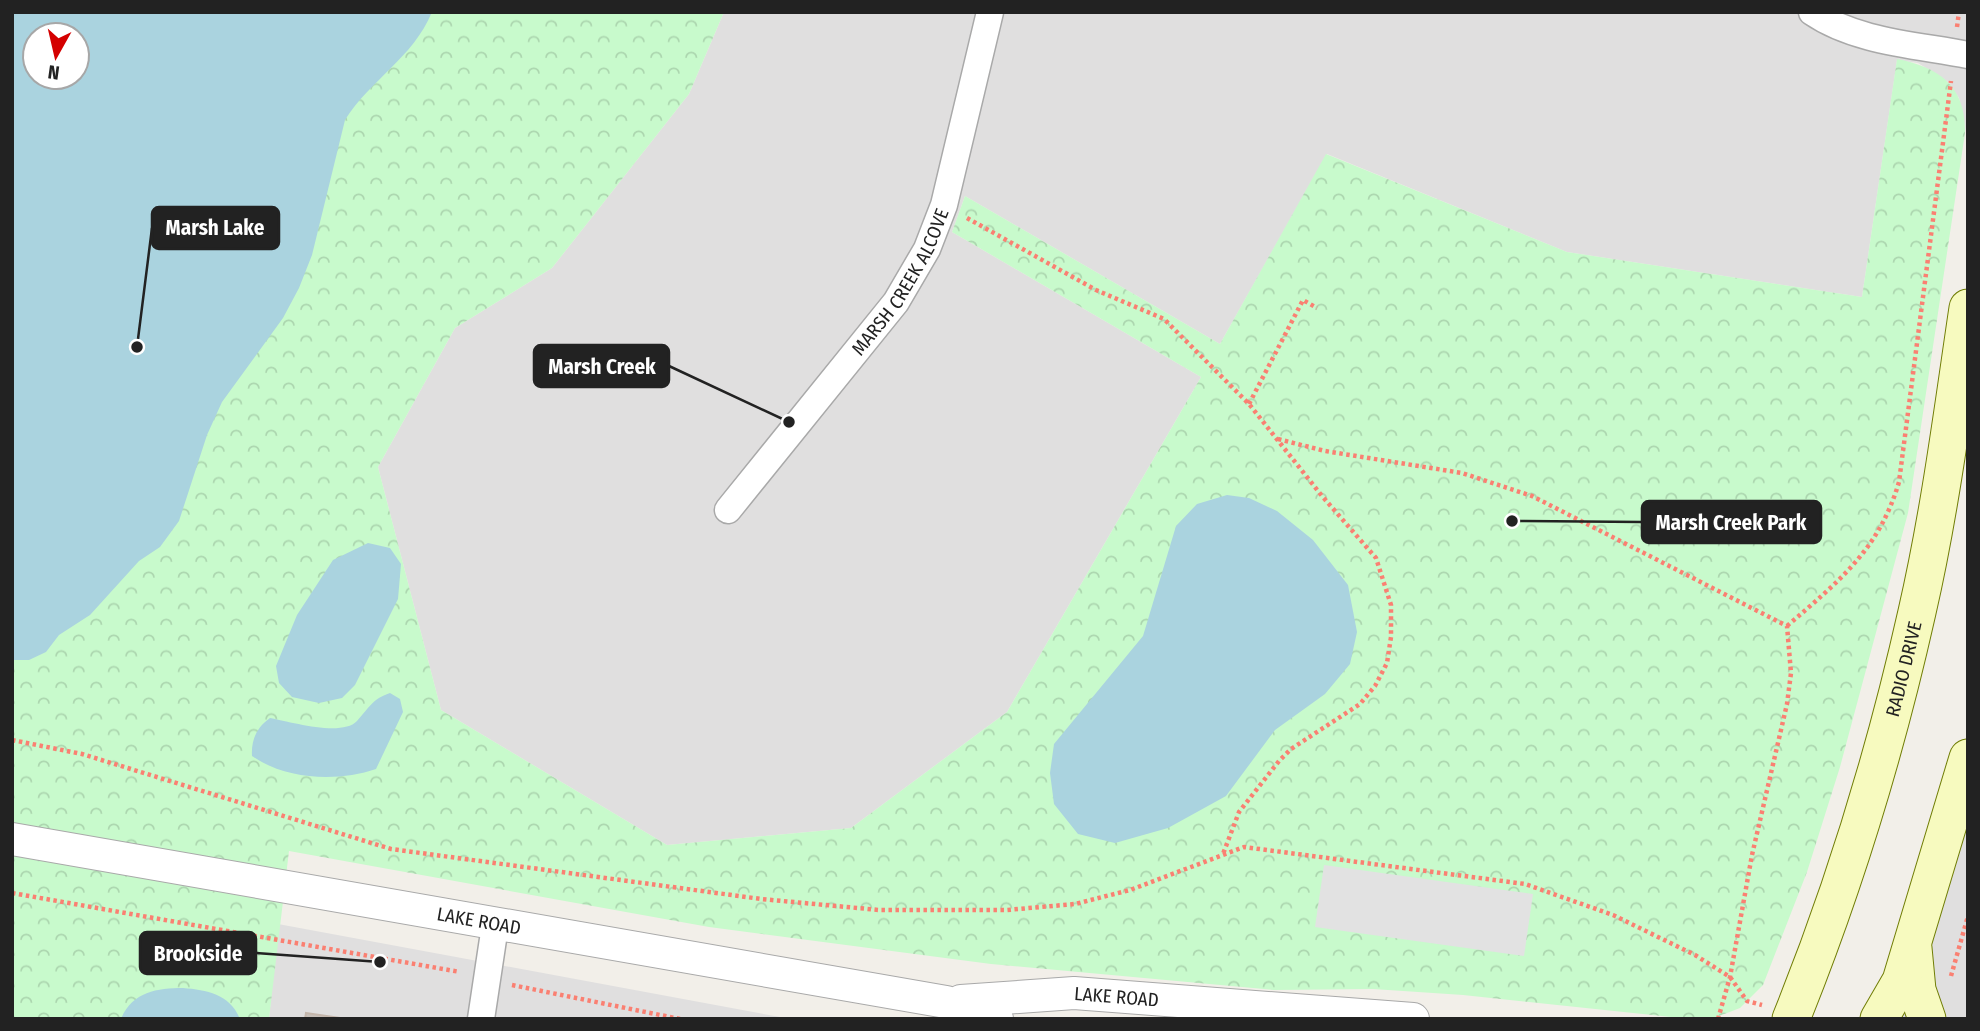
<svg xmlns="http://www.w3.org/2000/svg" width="1980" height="1031" font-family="'Fira Sans Condensed',sans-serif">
  <defs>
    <pattern id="park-crowns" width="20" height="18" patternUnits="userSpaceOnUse" patternTransform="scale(1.75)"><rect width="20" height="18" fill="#c8facc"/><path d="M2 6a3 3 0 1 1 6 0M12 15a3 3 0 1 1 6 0" fill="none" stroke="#acd6af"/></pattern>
  </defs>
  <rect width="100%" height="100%" fill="#f2efe9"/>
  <path fill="#e0dfdf" d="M724,12H1968V109L1964,142L1965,126L1959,98L1948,82L1918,63L1897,60L1862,297L1567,252L1327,154L1220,344L965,196L952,232L1201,377L1007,712L851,828L667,845L441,710L378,467L455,328L552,268L689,94Z
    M1968,758V1019H1879Z
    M278,924L791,1019H269Z"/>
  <path fill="url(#park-crowns)" fill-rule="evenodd" d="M12,12H724L689,94L552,268L455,328L378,467L441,710L667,845L851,828L1007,712L1201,377L952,232L965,196L1220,344L1326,154L1567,252L1862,297L1897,59C1939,67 1966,86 1965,133L1908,513L1840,767L1807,872L1763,985L1740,1008L1714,1018L1690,1019L1463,995L1373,989L1274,990L991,964L709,927L289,851L269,1019H12ZM35,35H77V77H35Z"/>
  <path fill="#e2e2e2" d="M1324,865L1533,894L1524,956L1315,927Z"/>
  <path fill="#aad3df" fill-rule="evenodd" d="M12,12H432C413,58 370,80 345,120L312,255L299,288L283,318L222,402L207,435L179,521L160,547L139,561L90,615L59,635L46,652L29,660H13ZM35,35H77V77H35Z
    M1227,495L1249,498L1277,511L1313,540L1348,585L1357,632L1350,664L1325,694L1275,730L1226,796L1168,828L1115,843L1078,834L1054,804L1050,773L1054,744L1143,636L1176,526L1197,504Z
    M368,543L390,548L401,564L398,599L355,685L342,698L319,703L292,697L279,683L276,666L297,615L333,560Z
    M390,693L400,699L403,712L376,769C338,782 286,780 252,756C251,740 257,727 270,718C291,722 342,737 357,721C369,708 372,699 390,693Z
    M183,988C207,990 230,994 240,1019H121C132,992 157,988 183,988Z"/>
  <path fill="#c7bfb8" stroke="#c4b6ab" stroke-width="2" d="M306,1013L347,1019H305Z"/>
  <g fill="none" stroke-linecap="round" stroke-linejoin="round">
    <defs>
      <g id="minor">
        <path d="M1812,12C1856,42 1917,45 1968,55"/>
        <path id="s1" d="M728,510L896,302L927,249L944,205L990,12"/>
        <path d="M481,1019L495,926"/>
      </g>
      <g id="tertiary">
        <path id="s2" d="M12,839L946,1002L997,1019"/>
        <path id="s3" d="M961,1001L1074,993L1413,1019"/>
      </g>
      <g id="secondary">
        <path d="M1913,948L1917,990L1927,1019"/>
        <path id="s4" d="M1791,1019C1844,888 1886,750 1917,612C1940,512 1953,409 1968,308"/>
        <path d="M1879,1019L1901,981L1968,758"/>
      </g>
    </defs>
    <use href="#minor" stroke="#a9a9a9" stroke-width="29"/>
    <use href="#tertiary" stroke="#a9a9a9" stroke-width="34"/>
    <use href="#secondary" stroke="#707d05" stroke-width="39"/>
    <path stroke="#fa8072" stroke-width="4.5" stroke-dasharray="3.5 3.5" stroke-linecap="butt" d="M1957,27L1959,12
      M967,218L1096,290L1164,319L1249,404L1322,496L1376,558L1391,605V637L1387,663L1375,686L1360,704L1291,749L1279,761L1239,812L1223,854
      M1249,404L1303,300L1317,308
      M1278,439L1325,451L1462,473L1532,496L1787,626L1791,673L1787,704L1752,855L1730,977L1718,1019
      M1787,626C1839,581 1879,550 1899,482L1951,81
      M12,740L82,754L391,849L761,899L879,910H1007L1075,904L1130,890L1244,847L1525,884L1613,915L1695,955L1730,977L1747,1001L1762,1005
      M12,893L460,972
      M1951,976L1968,916
      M512,985L680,1019"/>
    <use href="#minor" stroke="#fff" stroke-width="26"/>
    <use href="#tertiary" stroke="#fff" stroke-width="32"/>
    <use href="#secondary" stroke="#f7fabf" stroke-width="37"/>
  </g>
  <g text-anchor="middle" stroke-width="5" stroke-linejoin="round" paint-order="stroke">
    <g font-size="19" fill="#222" stroke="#fff">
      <text dy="7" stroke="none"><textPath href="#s1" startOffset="287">MARSH CREEK ALCOVE</textPath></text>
      <text dy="7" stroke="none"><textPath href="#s4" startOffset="368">RADIO DRIVE</textPath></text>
      <text dy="7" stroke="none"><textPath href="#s2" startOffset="474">LAKE ROAD</textPath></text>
      <text dy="7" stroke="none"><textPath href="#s3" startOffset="156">LAKE ROAD</textPath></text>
    </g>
  </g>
  <path fill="none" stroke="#222" stroke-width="2.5" d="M137 347L152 228M789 422L669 366M1512 521L1642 522M380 962L256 953"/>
  <g fill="#222" stroke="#fff" stroke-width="2.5">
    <circle cx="137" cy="347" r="7"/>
    <circle cx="789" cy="422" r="7"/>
    <circle cx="1512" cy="521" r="7"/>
    <circle cx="380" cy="962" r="7"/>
  </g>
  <g fill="#222" stroke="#222" stroke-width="2.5">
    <rect x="152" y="207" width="127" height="42" rx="7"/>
    <rect x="534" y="345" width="135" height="42" rx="7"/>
    <rect x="1642" y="501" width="179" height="42" rx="7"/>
    <rect x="140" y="932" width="116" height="42" rx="7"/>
  </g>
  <g font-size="21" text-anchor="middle" font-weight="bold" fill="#fff">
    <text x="215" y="235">Marsh Lake</text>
    <text x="602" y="374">Marsh Creek</text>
    <text x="1731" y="530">Marsh Creek Park</text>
    <text x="198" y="961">Brookside</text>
  </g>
  <rect width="1980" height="1031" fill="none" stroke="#222222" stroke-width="28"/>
  <g transform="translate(56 56) rotate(188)"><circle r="33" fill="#ffffff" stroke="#a7a7a7" stroke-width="2"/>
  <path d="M0-5L12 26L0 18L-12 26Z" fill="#d40000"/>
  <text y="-10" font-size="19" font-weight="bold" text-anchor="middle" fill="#222222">N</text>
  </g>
</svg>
